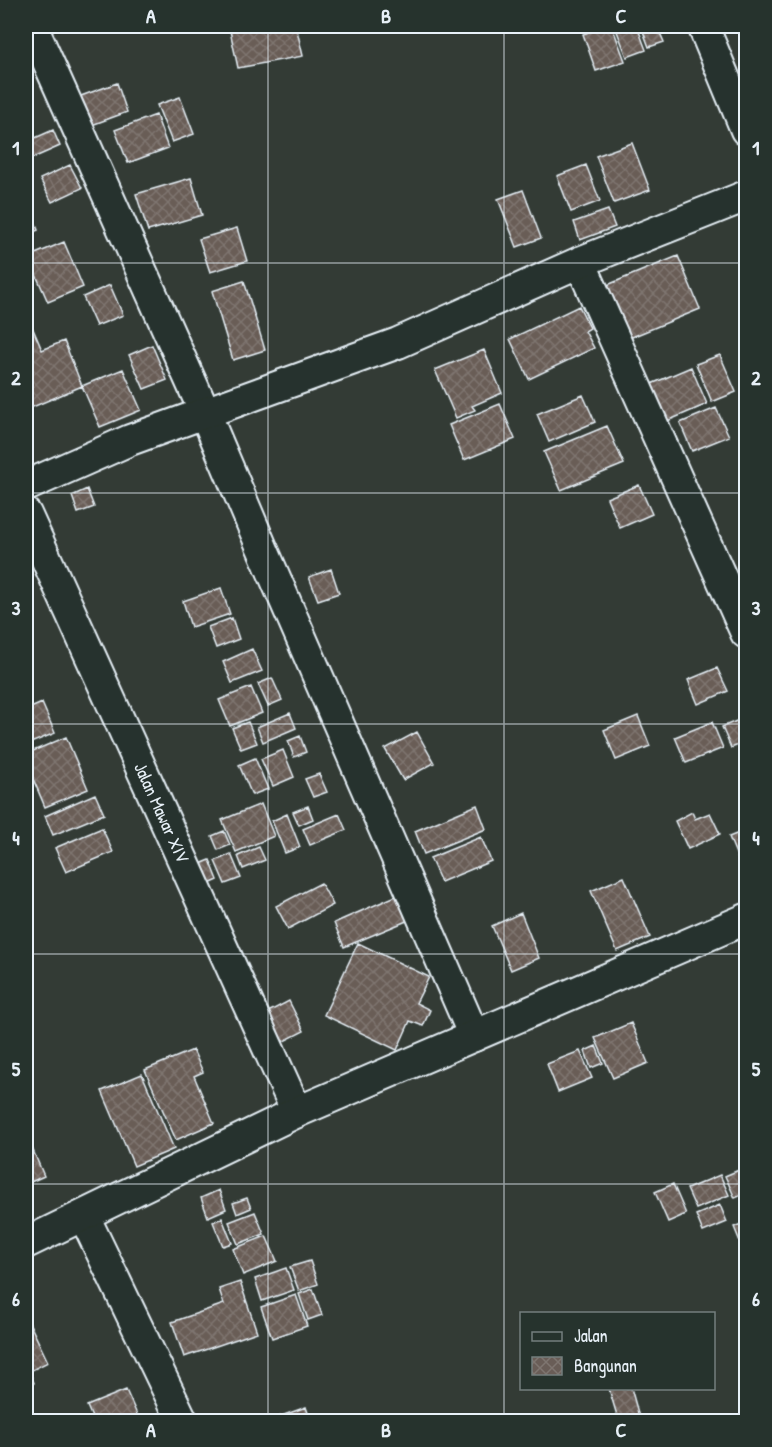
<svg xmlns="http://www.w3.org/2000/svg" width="772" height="1447" font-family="'Patrick Hand',sans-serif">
  <defs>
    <pattern id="building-cross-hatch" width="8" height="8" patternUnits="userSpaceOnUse" patternTransform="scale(1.5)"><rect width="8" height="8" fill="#695d57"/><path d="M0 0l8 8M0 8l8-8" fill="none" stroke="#7e7570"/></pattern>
  </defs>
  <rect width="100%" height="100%" fill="#333b35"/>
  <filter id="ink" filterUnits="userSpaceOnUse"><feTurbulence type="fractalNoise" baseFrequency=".0167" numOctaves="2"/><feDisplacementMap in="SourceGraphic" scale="12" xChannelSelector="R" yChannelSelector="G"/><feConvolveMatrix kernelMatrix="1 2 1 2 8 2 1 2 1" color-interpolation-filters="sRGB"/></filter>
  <g filter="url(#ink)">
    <path fill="url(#building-cross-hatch)" stroke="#e8f1f8" stroke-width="1.5" d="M105,26H130V28L107,32Z
      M229,26H296L303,56L238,68Z
      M607,26H612L625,61L596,71L583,34Z
      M615,26H637L646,50L627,57Z
      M641,26H657L664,42L649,47Z
      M117,83L127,112L89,126L78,97Z
      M180,97L194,134L172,142L157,105Z
      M26,114L34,134L26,138Z
      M156,115L168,148L128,163L115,130Z
      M53,130L60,146L26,161V142Z
      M632,143L650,190L614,203L596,156Z
      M70,165L82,188L52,202L40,179Z
      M586,165L600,201L571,212L557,176Z
      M191,178L202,215L148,231L136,194Z
      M523,190L541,238L517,247L498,199Z
      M26,199L38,230L26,235Z
      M608,210L615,227L580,240L574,222Z
      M237,228L247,261L210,272L199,239Z
      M64,242L83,287L48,302L28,257Z
      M678,256L700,309L627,339L605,286Z
      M244,281L265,350L233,360L212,291Z
      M110,285L123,315L96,326L83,297Z
      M579,306L590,328L585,331L594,348L529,379L510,339Z
      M30,322L42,350L64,341L82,386L28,409L26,401V324Z
      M152,345L167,380L144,389L129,355Z
      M484,350L502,393L472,406L475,410L456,418L435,370Z
      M720,355L736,392L712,402L696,364Z
      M691,367L707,404L665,422L649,385Z
      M123,369L141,410L100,427L82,386Z
      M583,395L595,422L549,442L537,414Z
      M500,404L515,439L464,460L449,425Z
      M716,408L729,436L692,451L680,423Z
      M607,426L624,464L561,490L544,452Z
      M639,485L652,514L620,528L607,498Z
      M87,489L94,507L78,513L72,496Z
      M331,569L339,593L318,600L309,577Z
      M221,588L230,614L191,627L183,601Z
      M232,618L239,639L216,648L208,627Z
      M252,649L262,671L232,683L223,662Z
      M717,668L728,691L698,704L688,680Z
      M272,678L282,700L268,706L258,684Z
      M251,687L262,713L230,726L219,700Z
      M42,703L55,733L26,745V710Z
      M290,713L296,728L263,742L257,727Z
      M638,716L650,746L616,760L604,730Z
      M746,717V742L731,748L722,727Z
      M248,722L257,743L241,749L232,728Z
      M712,722L723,748L686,763L675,737Z
      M417,732L434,763L403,780L385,749Z
      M300,736L306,752L294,757L288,741Z
      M66,737L88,789L45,807L26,762V754Z
      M283,750L294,777L273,786L261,759Z
      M255,758L268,789L252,795L239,765Z
      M319,774L327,792L313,797L305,779Z
      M95,794L104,814L53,835L45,816Z
      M261,804L274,836L236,852L222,820Z
      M477,805L486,829L424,854L415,831Z
      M308,806L313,819L299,825L293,812Z
      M692,812L695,819L710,813L720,834L688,849L675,821Z
      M287,814L300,847L285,853L272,821Z
      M339,814L346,830L310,845L303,829Z
      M102,828L113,852L66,872L55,848Z
      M746,830V878L729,837Z
      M224,831L230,845L218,850L212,836Z
      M481,837L491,861L441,882L430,858Z
      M259,847L265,860L243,869L238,856Z
      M231,854L241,878L225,884L215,861Z
      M210,860L218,880L207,885L198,865Z
      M624,877L650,937L617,951L591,891Z
      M321,883L333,905L288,929L276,906Z
      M398,895L409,920L344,947L334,923Z
      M521,913L539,958L511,970L492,926Z
      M358,943L429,977L416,1003L430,1010L423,1026L410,1021L397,1050L324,1015Z
      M289,1001L304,1031L282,1042L268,1012Z
      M631,1023L648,1063L613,1078L595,1038Z
      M596,1046L603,1063L591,1068L585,1051Z
      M193,1050L203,1072L194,1076L214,1123L176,1140L145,1070Z
      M580,1051L592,1078L558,1092L547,1064Z
      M142,1074L174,1149L134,1166L102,1091Z
      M26,1134L44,1176L26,1184Z
      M746,1167V1193L735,1198L725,1176Z
      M720,1175L729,1195L696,1209L687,1189Z
      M673,1184L686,1214L668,1222L655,1192Z
      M219,1190L226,1209L208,1217L201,1198Z
      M247,1198L251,1208L237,1214L233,1203Z
      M720,1205L727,1222L703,1232L696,1215Z
      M255,1212L264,1234L238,1244L229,1222Z
      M222,1218L232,1243L223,1246L213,1222Z
      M746,1222V1256L734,1227Z
      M266,1236L277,1261L243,1275L233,1249Z
      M310,1261L318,1284L299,1291L290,1267Z
      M286,1268L294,1290L262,1301L255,1279Z
      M240,1282L257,1332L184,1357L172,1322L224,1304L219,1289Z
      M313,1289L322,1315L308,1320L299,1294Z
      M296,1295L307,1326L272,1338L261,1307Z
      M26,1316L48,1362L26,1373Z
      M29,1371L34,1383L26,1387V1373Z
      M613,1388H631L640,1420L619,1422L609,1389Z
      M126,1390L139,1419L132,1422H94L87,1406Z
      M306,1407L311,1422H274L273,1419Z"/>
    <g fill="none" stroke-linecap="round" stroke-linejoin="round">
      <defs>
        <g id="minor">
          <path d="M32,26L205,413L260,543L474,1036"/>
          <path d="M703,26L746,130"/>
          <path d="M580,262L746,633"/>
          <path d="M26,486L130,440L398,343L580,262L746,196"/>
          <path id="s1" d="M26,514L297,1112"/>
          <path d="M84,1216L183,1422"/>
          <path d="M26,1243L297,1112L746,919"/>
        </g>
      </defs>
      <use href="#minor" stroke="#e8f1f8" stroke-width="34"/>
      <use href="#minor" stroke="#26332d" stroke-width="30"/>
    </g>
  </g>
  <path fill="none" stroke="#e8f1f8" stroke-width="1.5" stroke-opacity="0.55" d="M268,26V1422M504,26V1422M26,263H746M26,493H746M26,724H746M26,954H746M26,1184H746"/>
  <g text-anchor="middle" stroke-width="4.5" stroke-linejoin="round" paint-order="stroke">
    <g font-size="18" fill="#e8f1f8" stroke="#26332d">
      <text dy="6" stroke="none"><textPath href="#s1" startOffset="328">Jalan Mawar XIV</textPath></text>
    </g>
  </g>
  <rect width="772" height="1447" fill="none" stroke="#26332d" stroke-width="66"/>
  <rect x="520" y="1312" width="195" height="78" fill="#26332d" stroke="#747f7e" stroke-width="1.5"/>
  <rect x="532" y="1332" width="30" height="9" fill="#26332d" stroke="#747f7e" stroke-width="1.5"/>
  <text x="574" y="1342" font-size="18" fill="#e8f1f8">Jalan</text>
  <rect x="532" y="1357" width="30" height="18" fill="url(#building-cross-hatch)" stroke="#747f7e" stroke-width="1.5"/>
  <text x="574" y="1372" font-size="18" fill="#e8f1f8">Bangunan</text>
  <rect x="33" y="33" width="706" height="1381" fill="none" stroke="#e8f1f8" stroke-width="2"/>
  <g font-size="20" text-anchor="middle" font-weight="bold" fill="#e8f1f8">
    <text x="151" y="23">A</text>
    <text x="386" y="23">B</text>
    <text x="621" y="23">C</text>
    <text x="16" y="155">1</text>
    <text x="756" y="155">1</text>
    <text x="16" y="385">2</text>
    <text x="756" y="385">2</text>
    <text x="16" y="615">3</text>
    <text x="756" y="615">3</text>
    <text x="16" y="845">4</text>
    <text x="756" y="845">4</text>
    <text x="16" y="1076">5</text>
    <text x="756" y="1076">5</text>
    <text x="16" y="1306">6</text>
    <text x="756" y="1306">6</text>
    <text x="151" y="1437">A</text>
    <text x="386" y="1437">B</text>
    <text x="621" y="1437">C</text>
  </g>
</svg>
